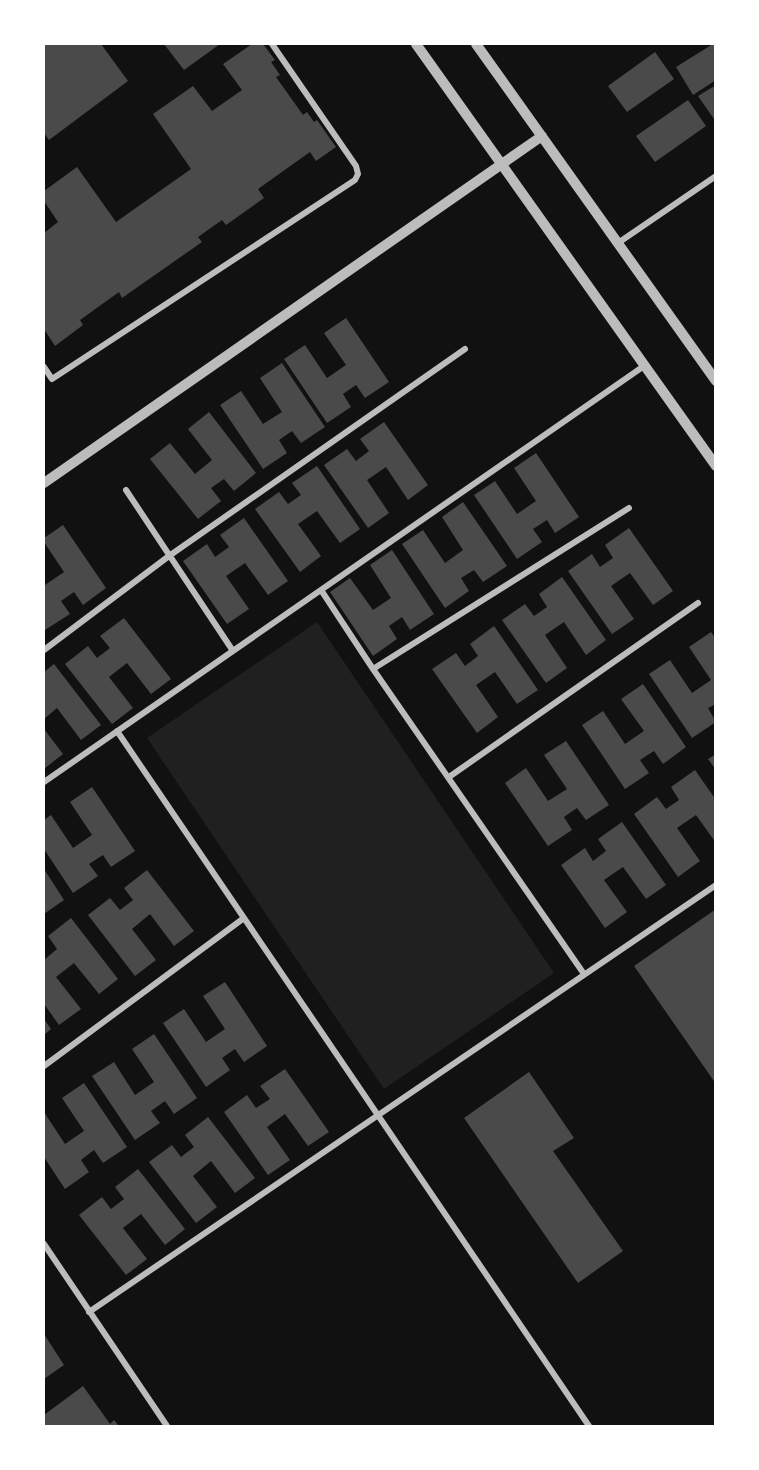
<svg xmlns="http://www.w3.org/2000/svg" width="759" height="1470" font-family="'Sofia Sans Condensed',sans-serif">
  <rect width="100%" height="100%" fill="#111"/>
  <path fill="#202020" d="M317,622L554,973L384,1089L147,738Z"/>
  <path fill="#4a4a4a" d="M46,44H101L128,81L49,140L44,133V45Z
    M164,44H220L184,70Z
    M252,44H263L275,60L271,62L280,75L276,77L303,115L307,112L314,122L317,120L336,147L316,161L310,152L258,189L264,198L226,225L222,220L198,237L202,242L122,298L119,292L80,320L83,325L55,346L44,329V233L58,222L44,201V191L77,167L116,222L191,169L153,114L193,86L212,111L242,90L223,64Z
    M713,44H716V80L693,95L676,67Z
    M655,52L674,79L627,112L608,86Z
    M716,85V122L698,96Z
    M688,100L706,126L655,162L636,136Z
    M346,318L389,382L365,398L356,385L343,394L351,407L327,423L284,359L305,345L327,378L346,365L324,333Z
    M282,363L325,427L301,443L292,431L279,440L287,453L263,469L220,405L241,391L263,424L282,412L260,378Z
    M209,412L256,473L234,491L224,479L211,488L221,501L198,519L150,459L170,443L195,474L212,460L188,429Z
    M384,422L428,485L408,500L386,467L367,480L389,513L368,528L324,465L347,449L356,461L369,451L360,439Z
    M536,453L579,517L555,533L547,520L533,529L542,542L517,559L474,495L495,481L517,514L536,501L514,468Z
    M317,466L360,529L340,543L317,511L298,524L321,556L300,572L255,509L279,492L288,504L301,495L292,483Z
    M463,502L507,566L483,582L474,570L461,578L469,591L445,608L402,544L423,530L445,563L463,550L442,517Z
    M244,518L288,581L268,595L245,563L226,576L249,609L227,624L183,561L207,544L215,557L229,547L220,535Z
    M63,525L106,588L83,605L74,592L61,601L70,614L45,630L44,583L45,585L64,572L44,542V538Z
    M629,528L673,591L653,605L630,573L611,586L634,619L612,634L568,571L592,554L600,567L613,558L605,545Z
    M392,550L434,614L410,630L402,617L389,626L397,639L373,656L330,592L350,578L373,610L391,598L370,565Z
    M562,577L606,640L586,655L564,622L545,635L567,668L546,683L502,620L525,604L534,616L547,607L539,594Z
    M124,618L171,679L151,694L127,663L109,677L133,708L112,724L65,664L88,646L97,658L110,648L100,636Z
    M494,626L538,690L517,704L495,672L476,685L498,717L477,733L432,669L456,653L465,666L478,656L470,644Z
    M711,632L716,639V704L708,708L716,722L692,738L649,674L670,660L692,693L711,680L689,647Z
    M54,664L101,725L81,740L57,708L44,719V672Z
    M643,684L686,747L663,764L654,751L640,760L649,773L625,789L582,725L603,711L625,744L644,731L621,699Z
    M44,729L63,754L44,769Z
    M566,741L609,805L586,820L577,808L564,817L572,830L548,846L505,783L526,768L548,801L567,789L544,755Z
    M716,754V770L708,759Z
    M695,770L716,800V843L696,815L677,828L700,861L678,877L634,814L657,797L666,809L679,800L671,787Z
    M92,787L135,851L111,867L103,855L89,864L98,876L73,893L44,849V820L51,815L73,848L92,835L70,802Z
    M622,822L666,885L646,899L623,867L604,880L627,912L605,928L561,865L585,848L593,861L606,851L598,839Z
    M44,869L64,900L44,914Z
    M147,870L194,931L174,946L150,914L132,929L156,960L135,976L88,915L110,898L120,910L133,900L124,888Z
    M716,909V1084L634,966Z
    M71,918L118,979L99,994L74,963L56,977L81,1009L59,1025L44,1004V960L57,949L48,936Z
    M225,982L267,1046L244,1062L235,1049L222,1058L230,1070L206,1087L163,1023L184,1009L206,1042L225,1029L203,996Z
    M44,1019L51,1029L44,1035Z
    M154,1034L197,1098L174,1114L165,1101L151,1111L160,1123L135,1140L92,1076L114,1062L135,1095L154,1082L132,1049Z
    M285,1069L329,1132L308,1146L285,1114L267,1127L290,1160L268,1175L224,1112L247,1095L256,1108L270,1099L260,1086Z
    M529,1072L574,1138L553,1151L623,1251L578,1283L464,1118Z
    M84,1083L127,1147L103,1163L94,1150L81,1160L89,1172L65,1189L44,1157V1112L65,1144L84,1131L62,1098Z
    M208,1117L255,1178L235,1193L211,1161L193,1176L217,1207L196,1223L149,1162L172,1145L181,1157L194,1147L185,1135Z
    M138,1169L185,1229L165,1245L141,1214L123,1228L147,1259L126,1275L79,1215L102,1197L111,1209L124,1199L115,1187Z
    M44,1334L64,1365L44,1379Z
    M83,1386L110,1424L114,1420L119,1426H44V1415Z"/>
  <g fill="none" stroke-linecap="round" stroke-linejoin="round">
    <path stroke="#bcbcbc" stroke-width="6" d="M618,243L716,176
      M44,367L52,379L355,180L358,174L356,166L272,44
      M126,490L233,651
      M321,590L373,669L584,974
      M44,650L169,556L465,349
      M373,669L629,508
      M117,731L589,1426
      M449,777L698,603
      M44,782L644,366
      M44,1066L244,918
      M44,1244L167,1426
      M89,1312L716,885"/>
    <path stroke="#bcbcbc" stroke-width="10" d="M416,44L716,466
      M476,44L716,381
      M44,483L542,136"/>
  </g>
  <rect width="759" height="1470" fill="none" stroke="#ffffff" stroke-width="90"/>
</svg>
